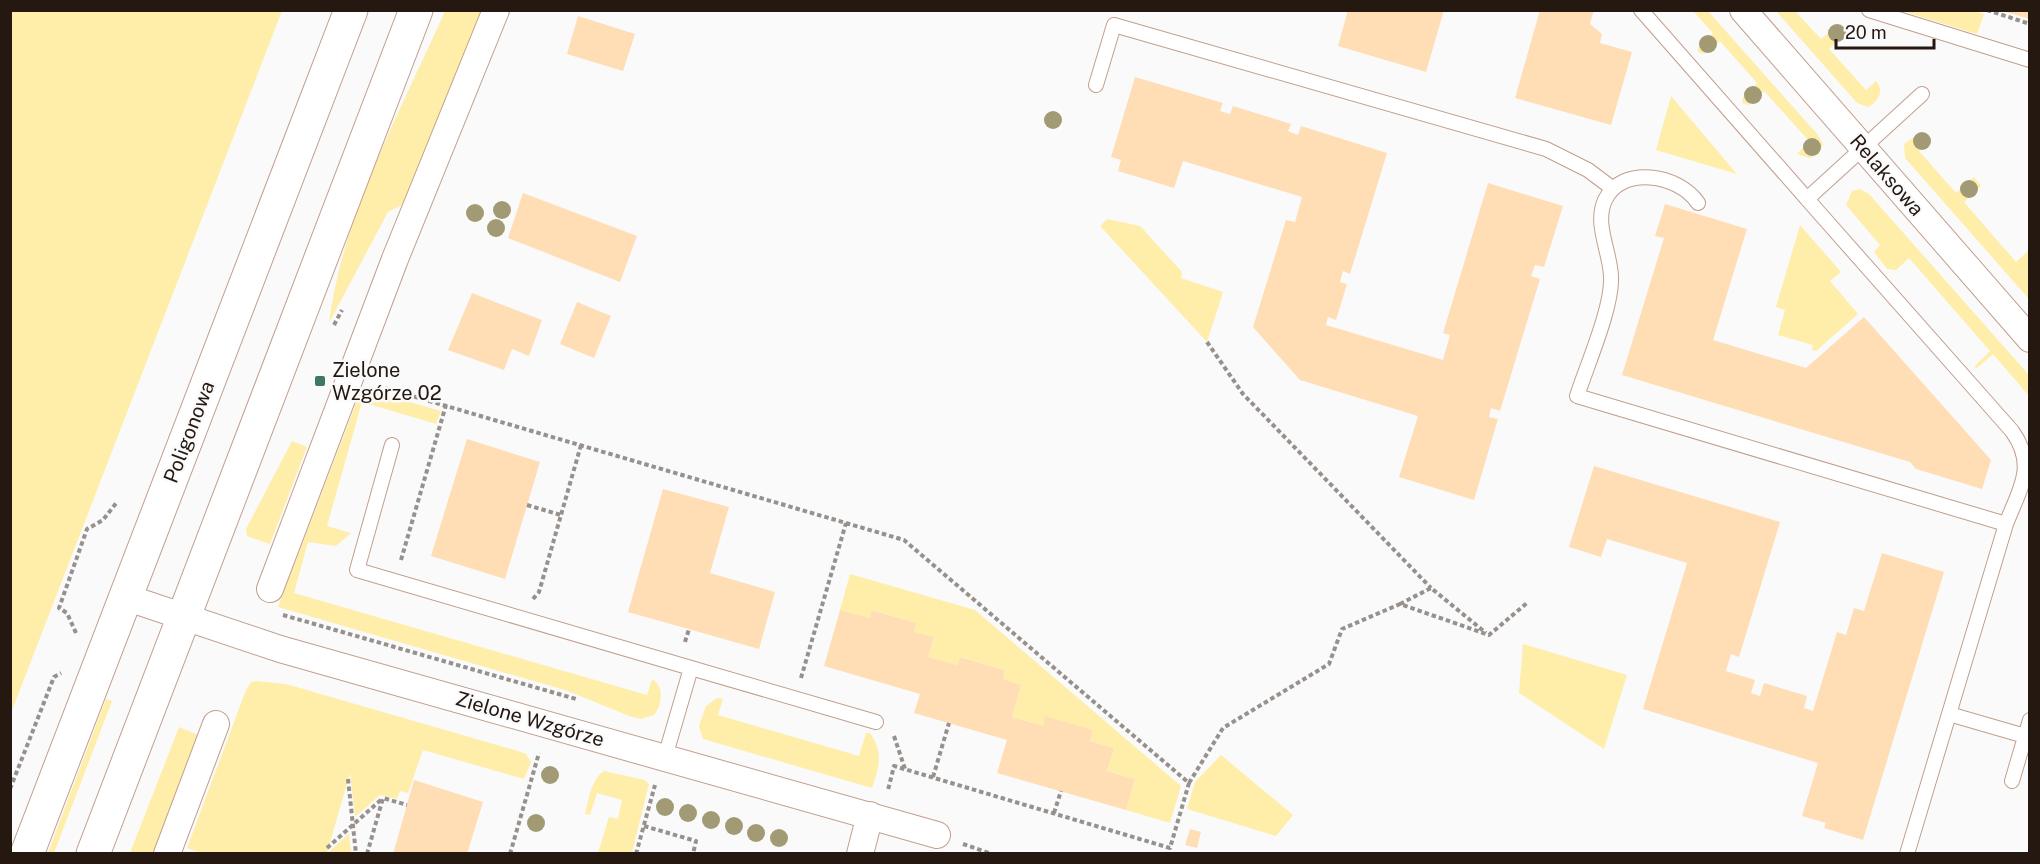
<svg xmlns="http://www.w3.org/2000/svg" width="2040" height="864" font-family="'Public Sans',sans-serif">
  <rect width="100%" height="100%" fill="#fafafa"/>
  <path fill="#feeea9" d="M11,10L282,11L11,713L10,11Z
    M445,11H481L404,204L388,212L329,323C343,213 401,111 445,11Z
    M1693,11H1708L1818,135L1823,144L1819,154L1810,158L1797,154L1809,141L1764,91L1749,105L1742,103L1743,97L1757,83L1720,41L1704,54L1698,52V48L1713,33Z
    M1776,11H1795L1821,39L1839,24L1847,33L1829,49L1866,90L1876,81C1885,91 1878,102 1868,107L1857,103Z
    M1973,11L1984,14L1977,34L1902,11Z
    M1671,96L1737,174L1656,150Z
    M1917,135L1924,136L1928,142L1919,151L1956,193L1974,177L1981,186L1964,202L2016,262L2029,250V299L1905,158L1904,144Z
    M1860,189L1869,194L2029,375V396L1993,354L1977,368L1974,367L1990,351L1909,258L1896,270L1887,269L1874,252L1880,245L1846,205L1852,191Z
    M1107,219L1140,226L1182,272L1181,278L1223,292L1207,342L1100,226Z
    M1800,225L1841,272L1830,281L1858,314L1816,351L1812,350L1813,345L1778,335L1785,310L1776,307Z
    M362,388L441,411L436,424L362,402L327,526L351,533L336,546L308,542L294,593L647,695L652,679C665,687 662,704 654,715L641,719L629,716L568,691L278,607Z
    M292,441L307,447L270,544L247,536L246,529Z
    M850,574L975,610L1181,786L1170,823L1126,810L1135,779L1107,771L1114,748L1090,741L1093,730L1046,717L1043,726L1012,717L1021,685L1003,679L1005,670L961,657L958,665L928,657L934,638L914,632L916,623L873,610L870,618L840,610Z
    M1523,644L1627,675L1604,749L1519,693Z
    M256,681L286,684L518,751L526,754L531,762L524,779L423,750L408,793L400,791L397,799L380,795L355,817L350,773L327,853L205,854L187,848L246,690L251,682Z
    M717,698L723,699L718,715L859,756L866,733H870C884,752 879,768 872,788L703,739L699,726L706,706Z
    M106,699L112,701L54,853H48Z
    M179,727L198,735L153,853H130Z
    M1221,755L1293,815L1276,836L1187,809L1195,782Z
    M604,771L645,780L649,784L632,853H598L609,817L618,819L622,800L597,793L590,815L585,814C589,799 591,779 604,771Z
    M349,833L351,853H328Z"/>
  <path fill="#ffdeb6" d="M1348,10H1444L1426,72L1338,46Z
    M1540,10H1594L1590,24L1602,34L1600,43L1632,52L1611,125L1515,98Z
    M2030,10V19L2002,11V10Z
    M578,16L635,34L623,71L567,54Z
    M1135,77L1223,103L1220,111L1230,114L1233,106L1291,124L1288,131L1298,135L1301,126L1387,153L1350,274L1343,271L1340,282L1347,284L1336,320L1328,317L1326,325L1443,360L1450,335L1443,333L1488,183L1563,206L1544,267L1535,265L1531,276L1540,279L1500,411L1491,408L1489,417L1498,419L1474,500L1399,477L1418,416L1300,380L1253,327L1286,220L1295,222L1302,197L1183,161L1174,188L1118,171L1121,160L1111,157Z
    M523,193L637,236L620,282L508,238Z
    M1665,204L1747,229L1713,340L1806,368L1864,317L1991,460L1982,489L1916,469L1910,462L1622,375L1664,238L1655,236Z
    M472,293L542,320L529,356L512,349L504,370L448,350Z
    M577,302L611,316L594,358L560,344Z
    M467,439L540,462L505,579L431,556Z
    M1594,466L1780,522L1739,657L1731,654L1726,671L1755,680L1751,693L1760,696L1764,683L1807,696L1804,708L1813,711L1837,632L1846,635L1854,608L1864,611L1882,553L1944,572L1863,840L1824,828L1826,823L1802,816L1818,763L1643,709L1687,563L1607,539L1601,557L1569,547Z
    M663,489L729,507L710,573L775,592L759,649L628,612Z
    M840,610L870,618L872,610L916,623L914,632L934,637L928,657L958,665L960,657L1005,670L1003,679L1021,685L1012,717L1043,726L1045,716L1093,730L1090,741L1114,748L1107,771L1135,779L1126,810L997,773L1007,740L914,713L920,694L824,666Z
    M414,780L483,802L467,854H393Z
    M1190,829L1201,832L1197,848L1185,845Z"/>
  <g fill="none" stroke-linecap="round" stroke-linejoin="round">
    <defs>
      <path id="service" d="M1641,10L1807,199L1922,94
        M1869,10L2030,60
        M1096,85L1114,25L1546,149L1588,170L1612,188
        M1807,199L2012,431C2037,466 2020,488 2006,524L1907,854
        M1698,203C1679,174 1621,165 1605,200C1594,224 1610,251 1611,276C1613,306 1587,365 1577,396L2006,524
        M392,445L357,570L691,668L665,757
        M691,668L876,722
        M1949,714L2025,736
        M2012,781L2030,720"/>
      <path id="minor" d="M1743,10L2030,339
        M270,589L395,259L496,10
        M125,597L280,649L937,835
        M167,854L216,724
        M860,854L870,815"/>
      <path id="secondary" d="M27,854L351,10
        M93,854L416,10"/>
    </defs>
    <use href="#service" stroke="#c29f8d" stroke-width="16"/>
    <use href="#minor" stroke="#c29f8d" stroke-width="28"/>
    <use href="#secondary" stroke="#c29f8d" stroke-width="35"/>
    <path stroke="#97918e" stroke-width="4" stroke-dasharray="4.5 3" stroke-linecap="butt" d="M1987,10L2030,24
      M334,325L342,310
      M1207,342L1243,394L1431,588
      M378,386L904,540L1189,783L1170,848L894,766L888,790
      M527,505L561,515
      M401,560L446,405
      M533,599L539,592L581,445
      M1400,604L1431,588L1486,633
      M283,615L576,699
      M76,633L67,613L59,608L87,529L103,520L117,502
      M685,642L689,629
      M801,678L846,523
      M894,736L905,769
      M933,777L949,723
      M348,779L356,854
      M1189,783L1223,728L1329,664L1342,629L1400,604L1489,635L1527,603
      M10,789L54,677L61,673
      M1054,813L1061,791
      M644,826L696,841L693,854
      M963,844L992,854
      M327,848L382,799
      M367,854L383,798L407,805
      M510,854L539,753
      M636,854L655,785"/>
    <use href="#service" stroke="#fff" stroke-width="14"/>
    <use href="#minor" stroke="#fff" stroke-width="26"/>
    <use href="#secondary" stroke="#fff" stroke-width="33"/>
  </g>
  <g fill="#a29a75">
    <circle cx="1837" cy="33" r="9"/>
    <circle cx="1708" cy="44" r="9"/>
    <circle cx="1753" cy="95" r="9"/>
    <circle cx="1053" cy="120" r="9"/>
    <circle cx="1922" cy="141" r="9"/>
    <circle cx="1812" cy="147" r="9"/>
    <circle cx="1969" cy="189" r="9"/>
    <circle cx="502" cy="210" r="9"/>
    <circle cx="475" cy="213" r="9"/>
    <circle cx="496" cy="228" r="9"/>
    <circle cx="550" cy="775" r="9"/>
    <circle cx="665" cy="807" r="9"/>
    <circle cx="688" cy="813" r="9"/>
    <circle cx="711" cy="820" r="9"/>
    <circle cx="536" cy="823" r="9"/>
    <circle cx="734" cy="826" r="9"/>
    <circle cx="756" cy="833" r="9"/>
    <circle cx="779" cy="838" r="9"/>
  </g>
  <rect fill="#3d7862" stroke="#fafafa" stroke-width="2" x="314" y="375" width="12" height="12" rx="3"/>
  <g text-anchor="middle" stroke-width="5" stroke-linejoin="round" paint-order="stroke">
    <g font-size="20" fill="#241811" stroke="#fafafa">
      <text transform="translate(1887 175) rotate(49)" y="7">Relaksowa</text>
      <text transform="translate(189 432) rotate(-69)" y="7">Poligonowa</text>
      <text transform="translate(530 719) rotate(16)" y="7">Zielone Wzgórze</text>
    </g>
    <g font-size="20" fill="#241811" stroke="#fafafa" text-anchor="start">
      <text x="332" y="377">Zielone<tspan x="332" dy="23">Wzgórze 02</tspan></text>
    </g>
  </g>
  <rect width="2040" height="864" fill="none" stroke="#241811" stroke-width="24"/>
  <path d="M1836 39v9h98v-9" fill="none" stroke="#241811" stroke-width="3"/>
  <text x="1845" y="39" font-size="18" fill="#241811" stroke="#fafafa" stroke-width="4.5" paint-order="stroke">20 m</text>
</svg>
